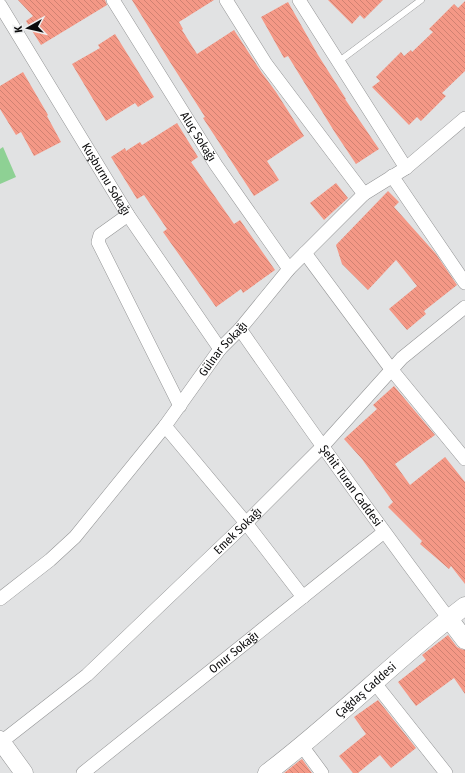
<svg xmlns="http://www.w3.org/2000/svg" width="465" height="773" font-family="'Fira Sans Condensed',sans-serif">
  <defs>
    <pattern id="building-back-hatch" width="6" height="6" patternUnits="userSpaceOnUse"><rect width="6" height="6" fill="#f49886"/><path d="M-1 5l2 2M0 0l6 6M5-1l2 2" fill="none" stroke="#d08272"/></pattern>
  </defs>
  <rect width="100%" height="100%" fill="#e1e2e3"/>
  <path fill="#8ed194" d="M3,147L16,177L0,184V149Z"/>
  <path fill="url(#building-back-hatch)" d="M18,0H105L107,5L41,45L26,21L33,16Z
    M132,0H214L179,22L183,29L182,30L197,54L234,30L262,73L276,92L304,136L267,161L279,180L254,196L203,118L205,117L170,62Z
    M328,0H383L364,19L360,15L352,24Z
    M465,1V71L442,93L446,96L421,121L417,117L409,125L372,87L380,81L376,77L401,52L404,56L411,50L412,52L433,32L429,29L454,4L458,8Z
    M288,2L318,55L346,99H345L379,149L356,164L334,131L288,56L284,58L261,17Z
    M115,34L154,97L138,107L135,103L106,121L72,64L100,48L98,45Z
    M23,72L48,115L47,116L61,142L34,156L21,132L16,135L0,109V86Z
    M177,123L198,157L191,162L234,224L240,220L275,270L243,293L241,289L216,307L163,232L167,229L144,195L137,199L111,157L125,148L126,151L140,142L142,145Z
    M336,183L348,198L324,220L310,203Z
    M388,191L399,202L394,207L436,254L457,285L424,311L426,314L407,330L389,309L417,286L396,260L368,290L342,264L336,245Z
    M394,386L435,435L395,464L410,485L445,457L465,482V584L451,566L449,569L420,544L422,541L388,507L393,502L362,459L344,439L377,409L373,405Z
    M448,635L457,647L461,649L465,650V694L454,678L416,706L398,682L426,660L422,655Z
    M378,700L416,748L391,768L380,755L358,773H353L339,756L366,734L354,717Z
    M302,759L312,773H284L299,761Z"/>
  <g fill="none" stroke-linecap="round" stroke-linejoin="round">
    <defs>
      <path id="lane" d="M338,62L421,0"/>
      <g id="street">
        <path id="s1" d="M113,0L216,165L289,269"/>
        <path d="M226,0L266,64L364,194"/>
        <path d="M299,0L406,168"/>
        <path id="s2" d="M0,5L128,215L220,349"/>
        <path d="M392,176L465,283"/>
        <path d="M128,215L100,235L98,242L180,406"/>
        <path d="M305,253L391,369L465,459"/>
        <path id="s3" d="M240,329C308,427 377,523 449,619"/>
        <path d="M165,426L246,523L303,597"/>
        <path id="s4" d="M0,599L50,560L75,537L165,426L220,349L240,329L289,269L364,194L406,168L465,118"/>
        <path d="M374,682L446,773"/>
        <path id="s5" d="M0,743L87,675L246,523L322,447L402,358L465,307"/>
        <path d="M302,746L322,773"/>
        <path id="s6" d="M83,773L384,532"/>
      </g>
      <g id="secondary">
        <path d="M449,619L465,640"/>
        <path d="M0,740L24,773"/>
        <path id="s7" d="M267,773C336,721 396,659 465,606"/>
      </g>
    </defs>
    <use href="#lane" stroke="#949596" stroke-width="7"/>
    <use href="#street" stroke="#949596" stroke-width="14"/>
    <use href="#secondary" stroke="#949596" stroke-width="19"/>
    <use href="#lane" stroke="#fff" stroke-width="6"/>
    <use href="#street" stroke="#fff" stroke-width="13"/>
    <use href="#secondary" stroke="#fff" stroke-width="18"/>
  </g>
  <g text-anchor="middle" stroke-width="3" stroke-linejoin="round" paint-order="stroke">
    <g font-size="12" fill="#0b0b0c" stroke="#eeeff0">
      <text dy="4" stroke="none"><textPath href="#s1" startOffset="161">Aluç Sokağı</textPath></text>
      <text dy="4" stroke="none"><textPath href="#s2" startOffset="204">Kuşburnu Sokağı</textPath></text>
      <text dy="4" stroke="none"><textPath href="#s4" startOffset="337">Gülnar Sokağı</textPath></text>
      <text dy="4" stroke="none"><textPath href="#s3" startOffset="192">Şehit Turan Caddesi</textPath></text>
      <text dy="4" stroke="none"><textPath href="#s5" startOffset="319">Emek Sokağı</textPath></text>
      <text dy="4" stroke="none"><textPath href="#s6" startOffset="193">Onur Sokağı</textPath></text>
      <text dy="4" stroke="none"><textPath href="#s7" startOffset="129">Çağdaş Caddesi</textPath></text>
    </g>
  </g>
  <g transform="translate(28 28) rotate(262)" stroke="#eeeff0" stroke-width="3" paint-order="stroke">
  <path d="M0-3L7 15L0 10L-7 15Z" fill="#0b0b0c"/>
  <text y="-6" font-size="11" font-weight="bold" text-anchor="middle" fill="#0b0b0c">K</text>
  </g>
</svg>
